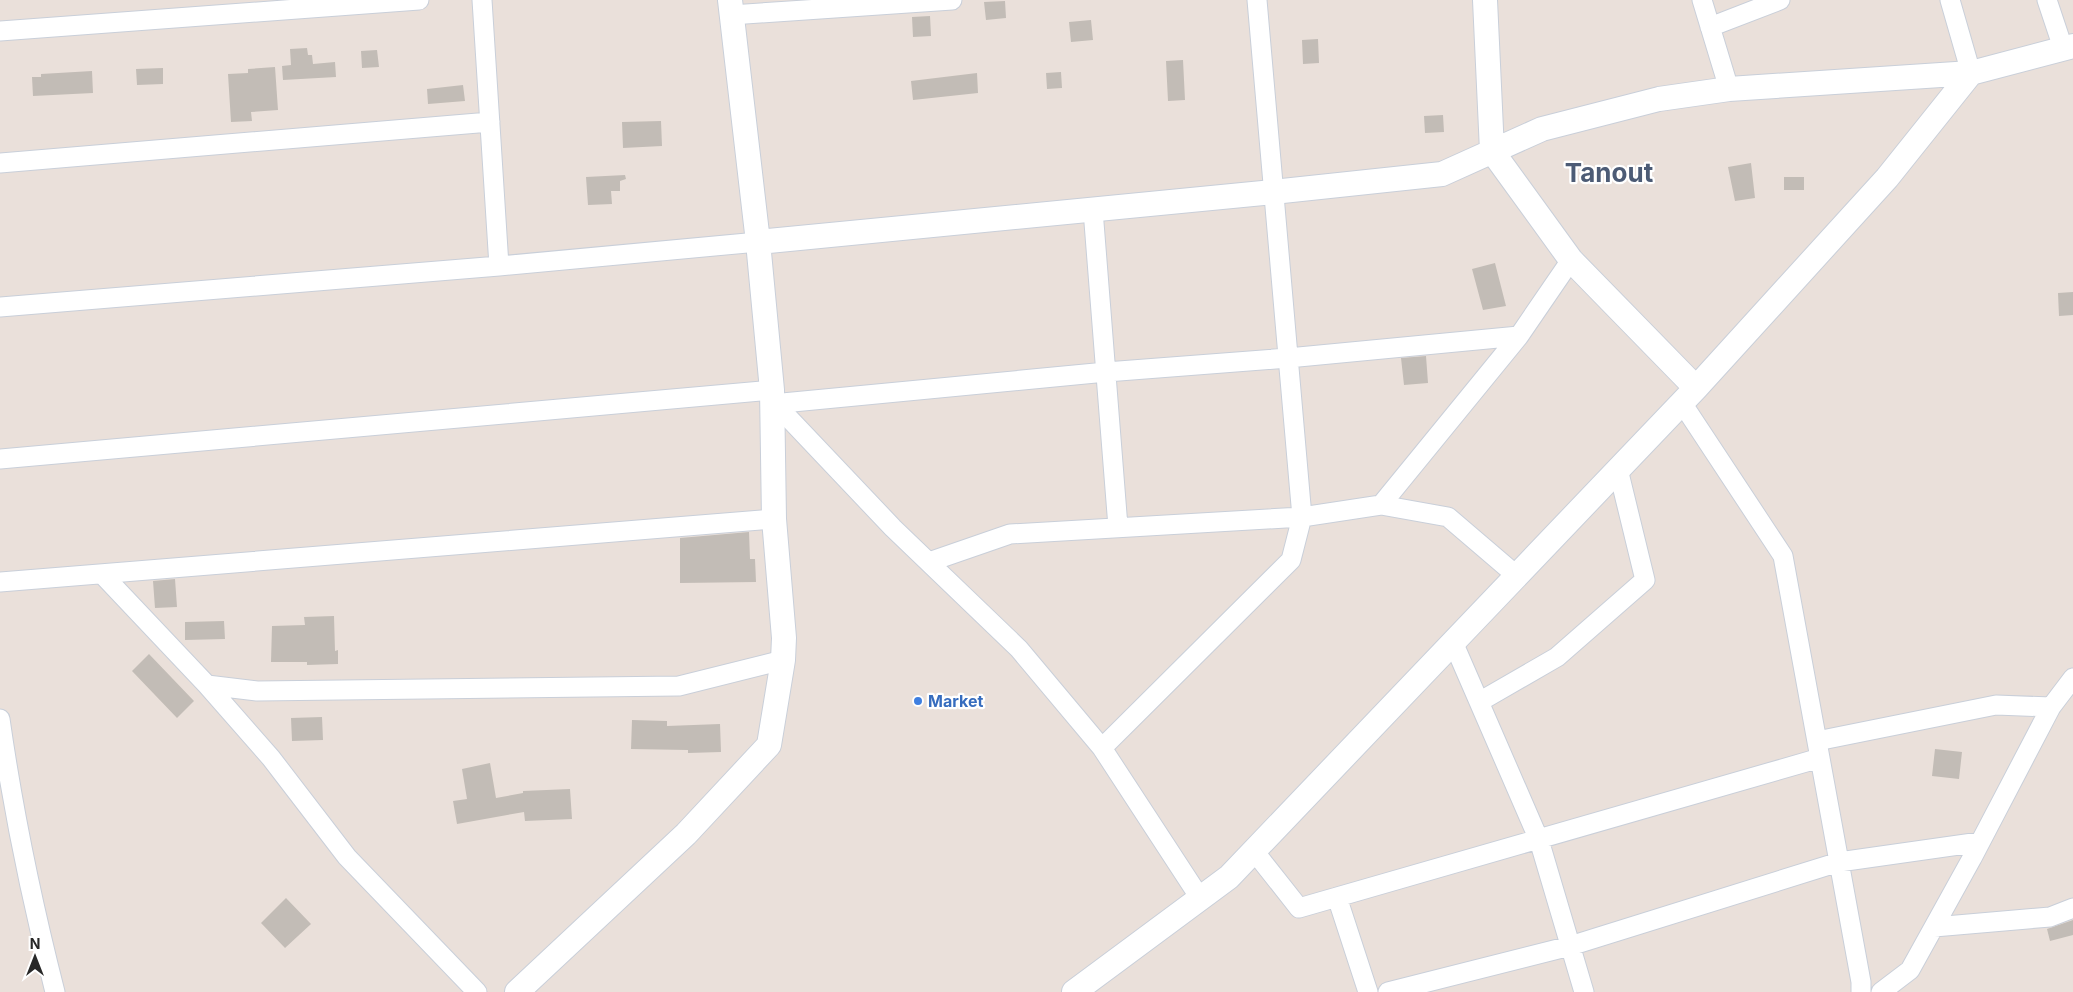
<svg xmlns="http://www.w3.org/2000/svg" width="2073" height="992" font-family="Inter,sans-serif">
  <rect width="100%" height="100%" fill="#eae0da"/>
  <path fill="#c2bcb6" d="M1005,1L1006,18L986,20L984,2Z
    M930,16L931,36L913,37L912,17Z
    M1091,20L1093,40L1071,42L1069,22Z
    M1318,39L1319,63L1303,64L1302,40Z
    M307,48L308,55H312L313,64L335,62L336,77L283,80L282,66L291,65L290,49Z
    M377,50L379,67L362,68L361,51Z
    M1183,60L1185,100L1168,101L1166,61Z
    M275,67L278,110L251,112L252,121L231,122L228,74L248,73V69Z
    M163,68V84L137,85L136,69Z
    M92,71L93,93L33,96L32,77H41V74Z
    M1061,72L1062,88L1047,89L1046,73Z
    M977,73L978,93L913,100L911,81Z
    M463,85L465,101L428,104L427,89Z
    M1443,115L1444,132L1425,133L1424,116Z
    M661,121L662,146L623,148L622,122Z
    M1751,163L1755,198L1735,201L1728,167Z
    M625,175L626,179L620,181V191H611L612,204L588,205L586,177Z
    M1784,177H1804V190H1784Z
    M1495,263L1506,306L1483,310L1472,269Z
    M2073,292V315L2059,316L2058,293Z
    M1426,356L1428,383L1404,385L1401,358Z
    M749,532L750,559H755L756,582L680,583V538Z
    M175,579L177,607L155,608L153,581Z
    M334,616L335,651L338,650V664L307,665V662H271L272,626L305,625L304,617Z
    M224,621L225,639L185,640V622Z
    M149,654L194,701L177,718L132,671Z
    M322,717L323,740L292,741L291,718Z
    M632,720L667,721V726L720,724L721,752L688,753V750L631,749Z
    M1935,749L1962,752L1959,779L1932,776Z
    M490,763L496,798L523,793V791L570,789L572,819L525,821L524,812L457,824L453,801L467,799L462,769Z
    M286,898L311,924L285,948L261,923Z
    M2073,920V935L2050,941L2047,929Z"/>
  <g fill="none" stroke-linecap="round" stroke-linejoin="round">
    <defs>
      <path id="minor" d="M482,0L499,266
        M1702,0L1729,89
        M1950,0L1971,73
        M2047,0L2063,48
        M731,15L952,0
        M1710,27L1780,0
        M0,31L419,0
        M0,163L490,122
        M1093,210L1118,527
        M0,307L499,266L758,242
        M1682,403L1783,556L1861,982V992
        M772,404L1106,372L1288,358L1519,336
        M772,404L783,412L893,528L1019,649L1102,748L1200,898
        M0,459L772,390
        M1381,505L1448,517L1517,576
        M929,562L1010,534L1302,517L1381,505L1519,336L1571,260
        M102,574L207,685L271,758L347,857L477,992
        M0,582L774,519
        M1453,642L1539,840L1584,992
        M207,685L257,691L679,686L783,660
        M1479,702L1557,657L1645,580L1618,469
        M0,719C13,810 32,902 55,992
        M1817,741L1996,705L2051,707
        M1102,748L1291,560L1302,517L1257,0
        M1254,851L1299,908L1820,758
        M1337,897L1368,992
        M1934,927L2050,917L2073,908
        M1388,992L1570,946L1839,862L1980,842
        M1881,992L1910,970L1972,858L2051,707L2073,678"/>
      <path id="tertiary" d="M1485,0L1492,151L1571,260L1696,388
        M758,242L1273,192L1442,174L1542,129L1659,99L1729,89L1971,73L2073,46
        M517,992L686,834L769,745L783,660L784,638L774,519L772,390L758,242L730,0
        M1074,992L1229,877L1696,388L1887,178L1971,73"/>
    </defs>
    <use href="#minor" stroke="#c9cfd9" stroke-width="21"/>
    <use href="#tertiary" stroke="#c9cfd9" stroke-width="26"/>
    <use href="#minor" stroke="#fff" stroke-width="19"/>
    <use href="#tertiary" stroke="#fff" stroke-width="24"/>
  </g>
  <circle fill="#3f7fe0" stroke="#fff" stroke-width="2" cx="918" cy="701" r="5"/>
  <g text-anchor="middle" stroke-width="4.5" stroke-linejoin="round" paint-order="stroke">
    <g font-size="16" font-weight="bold" fill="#366cbe" stroke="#fff" text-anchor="start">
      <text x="928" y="707">Market</text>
    </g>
    <g font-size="26" font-weight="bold" fill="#4c5b75" stroke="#fff">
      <text x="1609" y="182">Tanout</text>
    </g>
  </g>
  <g transform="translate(35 957)" stroke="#ffffff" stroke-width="4" paint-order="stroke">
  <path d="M0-4L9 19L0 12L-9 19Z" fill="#282828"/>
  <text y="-8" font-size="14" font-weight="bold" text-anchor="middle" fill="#282828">N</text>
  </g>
</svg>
